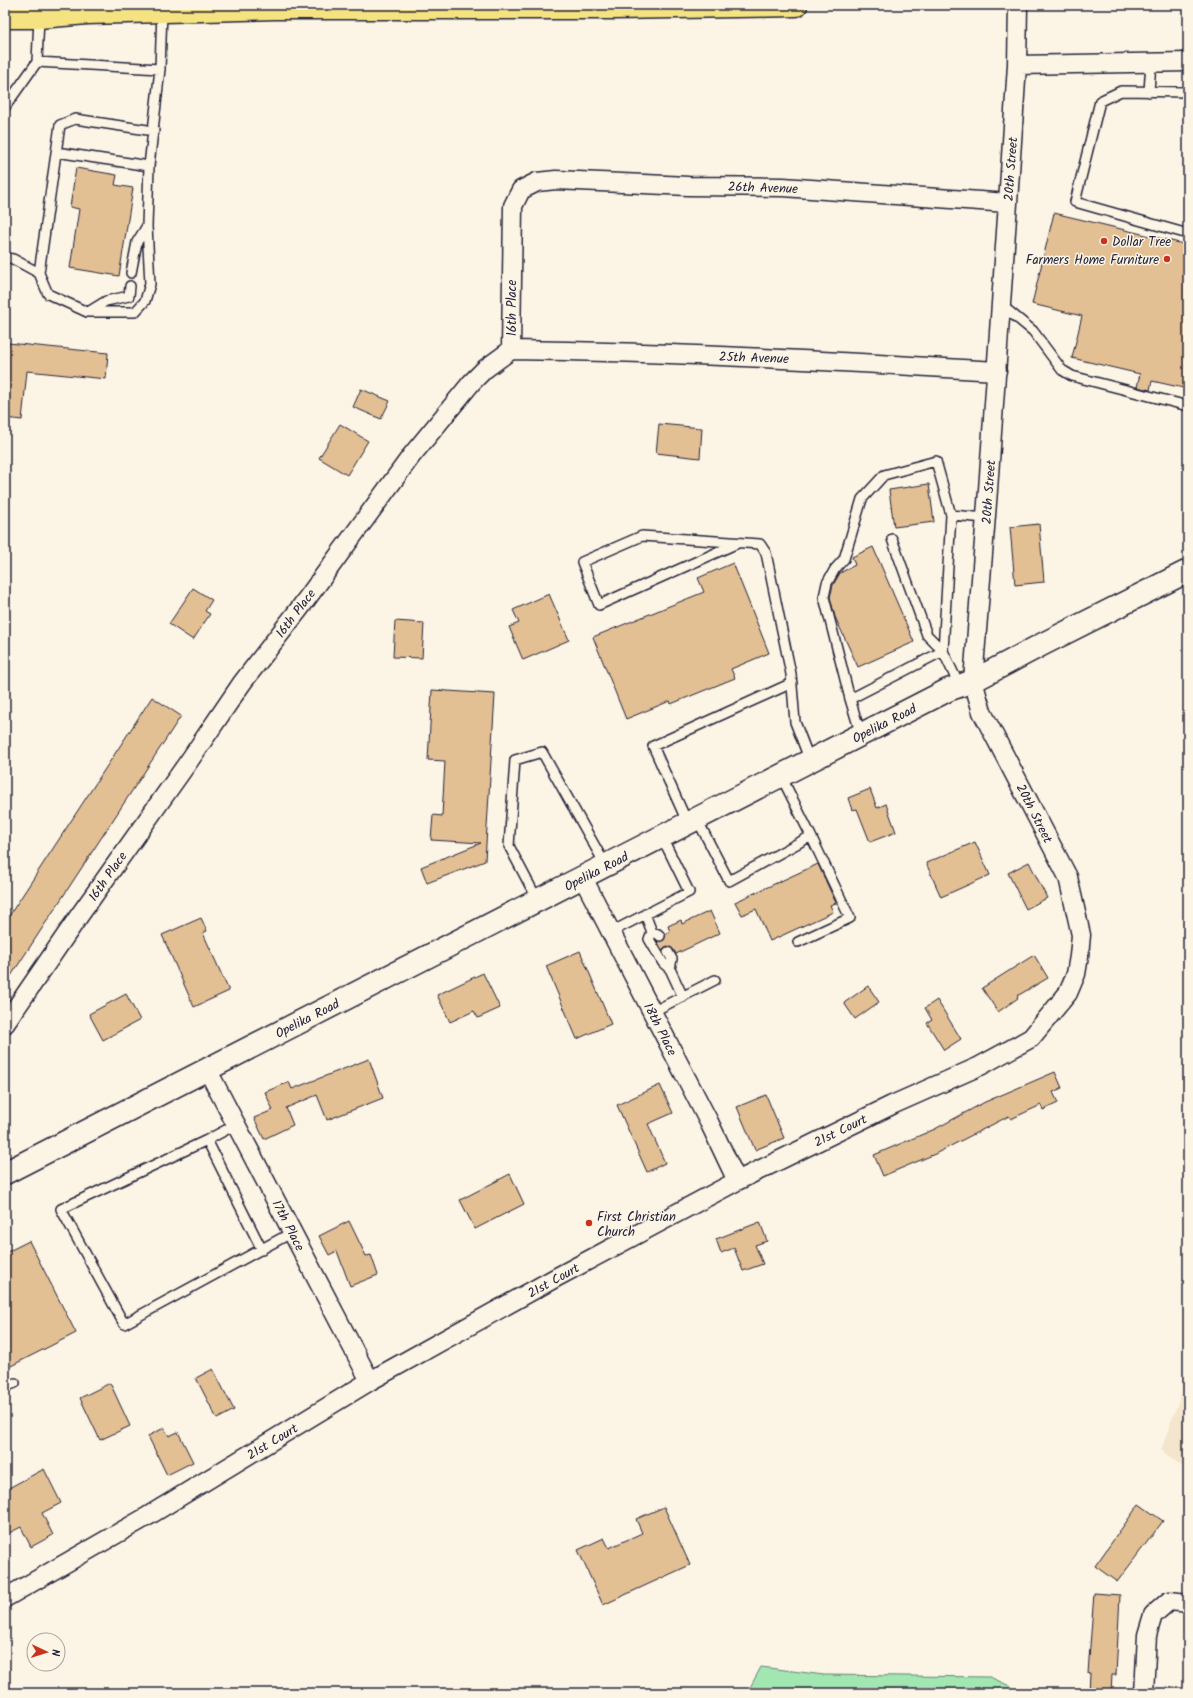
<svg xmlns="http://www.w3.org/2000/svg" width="1193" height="1698" font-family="Kalam,sans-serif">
  <rect width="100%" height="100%" fill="#fcf5e5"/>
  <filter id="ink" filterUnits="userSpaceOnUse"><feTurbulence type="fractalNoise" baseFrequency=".025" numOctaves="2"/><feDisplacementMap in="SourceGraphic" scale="8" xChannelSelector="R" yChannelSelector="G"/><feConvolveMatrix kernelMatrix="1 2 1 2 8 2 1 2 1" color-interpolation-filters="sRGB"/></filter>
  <g filter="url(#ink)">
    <path fill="#f4e5cd" d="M1188,1375V1471L1161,1450Z"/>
    <path fill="#a2e6b1" stroke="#628476" d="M761,1667L824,1675L990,1677L1012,1687L1011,1693H747Z"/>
    <path fill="#e3bf94" stroke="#22223b" d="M76,168L117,175L115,185L133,188L119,276L70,268L79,209L70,207Z
      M1054,213L1188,245V389L1152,381L1150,390L1137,387L1140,374L1072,358L1082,316L1032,304Z
      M8,343L108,353L106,379L27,371L22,420L5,418V373Z
      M361,389L390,401L381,419L353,407Z
      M340,424L368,441L347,475L319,458Z
      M659,424L702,428L700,458L656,453Z
      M929,484L934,522L894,527L889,490Z
      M1039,524L1044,582L1015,585L1010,527Z
      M873,547L914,642L858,667L835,617L830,597L833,585L840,573L855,565L852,557Z
      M733,563L769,653L731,669L735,678L671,704L670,701L626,719L593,637L704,592L698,578Z
      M193,588L212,600L205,611L210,614L193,640L169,624Z
      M549,594L569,640L523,660L509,627L519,623L513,610Z
      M395,621L424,623L422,658L393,657Z
      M432,690L495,694L485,861L427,883L421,867L481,843L431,840L433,815L442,816L445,761L428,760Z
      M152,697L181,716L5,985V922Z
      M870,789L877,808L886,804L896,832L870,842L857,809L852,810L848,798Z
      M975,842L990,875L941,897L926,863Z
      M1029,862L1047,898L1026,909L1008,873Z
      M818,864L836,903L830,905L833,912L770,941L756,909L742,915L735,902Z
      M710,911L720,933L676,954L673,949L668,946L665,947L662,950L657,941L664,940L666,934L670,932L668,926L681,920L682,924Z
      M201,918L207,931L203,933L229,991L194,1007L162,935Z
      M580,951L611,1024L577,1039L546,966Z
      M1034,955L1048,978L1017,996L1018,998L998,1012L982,988Z
      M483,973L500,1008L478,1018L474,1011L450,1022L437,995Z
      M868,986L879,1002L855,1019L844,1003Z
      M126,994L140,1020L103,1040L89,1014Z
      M937,1000L961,1039L944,1050L927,1023L932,1020L925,1008Z
      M369,1059L383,1098L327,1120L317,1095L286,1108L293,1125L264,1139L254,1118L273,1110L265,1092L289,1082L292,1089Z
      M1055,1072L1062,1088L1053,1092L1058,1103L1043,1110L1041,1105L1011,1119L1009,1116L935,1154L883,1176L874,1155L935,1129L985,1102Z
      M660,1085L673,1113L648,1124L665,1163L647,1172L617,1105Z
      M766,1095L784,1138L755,1150L737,1107Z
      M510,1174L524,1204L475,1229L460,1200Z
      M349,1221L366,1256L371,1255L378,1275L350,1286L337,1251L329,1255L319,1236Z
      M760,1222L767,1241L755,1245L763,1264L743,1271L734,1248L721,1253L716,1239Z
      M29,1241L76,1333L5,1369V1253Z
      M213,1369L234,1410L217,1419L196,1378Z
      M110,1383L130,1426L100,1440L80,1398Z
      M164,1428L169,1436L178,1432L193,1462L167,1475L148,1436Z
      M44,1469L61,1503L42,1513L53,1535L31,1547L21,1527L5,1535V1490Z
      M1139,1504L1163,1521L1117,1582L1095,1566Z
      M664,1507L690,1565L603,1605L578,1550L604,1538L609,1548L642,1533L636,1519Z
      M1094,1593L1120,1595L1116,1675H1112L1111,1693H1089L1090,1673H1088Z"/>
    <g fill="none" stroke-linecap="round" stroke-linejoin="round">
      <defs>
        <path id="service" d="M39,17L37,62L160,69
          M1149,92L1151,62
          M1188,92L1121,91L1100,101L1075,202L1188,234
          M5,107L37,62
          M154,131L75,119L60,125L39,273L48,294L87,312H135L145,301L150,284L147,226L149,166L160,69L162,11
          M56,152L149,166
          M5,257L13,259L39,273
          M131,273L137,242L147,226
          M1000,304L1033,331L1062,370L1072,376L1188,406
          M88,312L106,301L129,296L130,286
          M738,543L599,605L582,562L642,536L760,544L766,553L791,674L795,722L810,761
          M959,685L943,651L951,515L986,518
          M850,699L824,597L827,583L835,569L844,559L862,499L884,475L936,461L951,515
          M861,735L850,699L943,651L927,635L892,539
          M697,819L729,881L811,836L781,776
          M688,824L653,746L792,683
          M538,901L509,846L515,760L542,752L606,866
          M645,914L652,932L649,939L663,963L670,969L683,997
          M611,932L689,892L662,837
          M652,932L658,934L660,936
          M798,942L850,918L811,836
          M668,952L672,959L670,969
          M652,1012L715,980
          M207,1140L237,1124
          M262,1250L207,1140L61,1209L124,1324L293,1232
          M5,1387L15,1383"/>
        <path id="minor" d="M1017,65L1188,62
          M511,350C673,352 835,361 997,371
          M583,878L709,1122L737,1181
          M5,1024L79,916L189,761L242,683L300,608L412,455L472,382L485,369L511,350L513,206L521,190L537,182L556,180L688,186L783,187L1008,203
          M207,1069L370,1381
          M5,1598L148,1516L370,1381L557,1277L737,1181L892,1105L980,1066L1031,1038L1068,993L1076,974L1079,956L1081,935L1068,877L982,712L973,681L988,490L1008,203L1017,65L1018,5
          M1144,1693L1147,1635L1153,1615L1169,1601L1188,1603"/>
        <path id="secondary" d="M5,1173L948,690L973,681L1043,644L1188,571"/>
        <path id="trunk" d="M5,17H39L87,13L275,8H614L796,5"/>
      </defs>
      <use href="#service" stroke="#22223b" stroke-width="12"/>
      <use href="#minor" stroke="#22223b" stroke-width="21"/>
      <use href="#secondary" stroke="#22223b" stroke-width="25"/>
      <use href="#trunk" stroke="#22223b" stroke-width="25"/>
      <use href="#service" stroke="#fcf5e5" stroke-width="9"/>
      <use href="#minor" stroke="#fcf5e5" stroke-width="18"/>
      <use href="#secondary" stroke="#fcf5e5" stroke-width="22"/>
      <use href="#trunk" stroke="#f5e382" stroke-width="22"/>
    </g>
  </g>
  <g fill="#c8321e" stroke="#fcf5e5" stroke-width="1.5">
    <circle cx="1104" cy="241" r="4"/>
    <circle cx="1167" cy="259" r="4"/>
    <circle cx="589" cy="1223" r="4"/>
  </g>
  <g text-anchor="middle" stroke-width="3" stroke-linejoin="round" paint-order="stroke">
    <g font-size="13" fill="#22223b" stroke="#fcf5e5">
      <text transform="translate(1010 169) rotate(-86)" y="5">20th Street</text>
      <text transform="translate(763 187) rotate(2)" y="5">26th Avenue</text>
      <text transform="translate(511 308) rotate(-90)" y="5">16th Place</text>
      <text transform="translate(754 357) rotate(2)" y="5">25th Avenue</text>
      <text transform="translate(988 492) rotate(-86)" y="5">20th Street</text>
      <text transform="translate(295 613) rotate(-53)" y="5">16th Place</text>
      <text transform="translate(884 723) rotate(-27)" y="5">Opelika Road</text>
      <text transform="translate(1035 813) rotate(63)" y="5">20th Street</text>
      <text transform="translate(596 871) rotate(-27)" y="5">Opelika Road</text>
      <text transform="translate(107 876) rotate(-55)" y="5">16th Place</text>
      <text transform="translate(307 1018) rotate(-27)" y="5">Opelika Road</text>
      <text transform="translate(661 1029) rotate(63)" y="5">18th Place</text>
      <text transform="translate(840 1130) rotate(-26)" y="5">21st Court</text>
      <text transform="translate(289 1225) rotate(63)" y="5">17th Place</text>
      <text transform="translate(553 1280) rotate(-29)" y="5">21st Court</text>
      <text transform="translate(272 1441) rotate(-31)" y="5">21st Court</text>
    </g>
    <g font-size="13" fill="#22223b" stroke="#fcf5e5" text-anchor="start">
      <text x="1112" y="246">Dollar Tree</text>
      <text x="1159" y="264" text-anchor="end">Farmers Home Furniture</text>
      <text x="597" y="1221">First Christian<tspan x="597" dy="15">Church</tspan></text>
    </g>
  </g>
  <rect width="1193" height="1698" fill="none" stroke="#fcf5e5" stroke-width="20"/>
  <rect x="10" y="10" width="1173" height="1678" fill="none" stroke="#22223b" stroke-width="1.5" filter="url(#ink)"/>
  <g transform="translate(46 1652) rotate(94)"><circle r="19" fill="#fcf5e5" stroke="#a5a1a1"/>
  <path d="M0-3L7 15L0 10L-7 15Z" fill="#c8321e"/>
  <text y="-6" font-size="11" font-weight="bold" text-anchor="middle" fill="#22223b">N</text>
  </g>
</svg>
